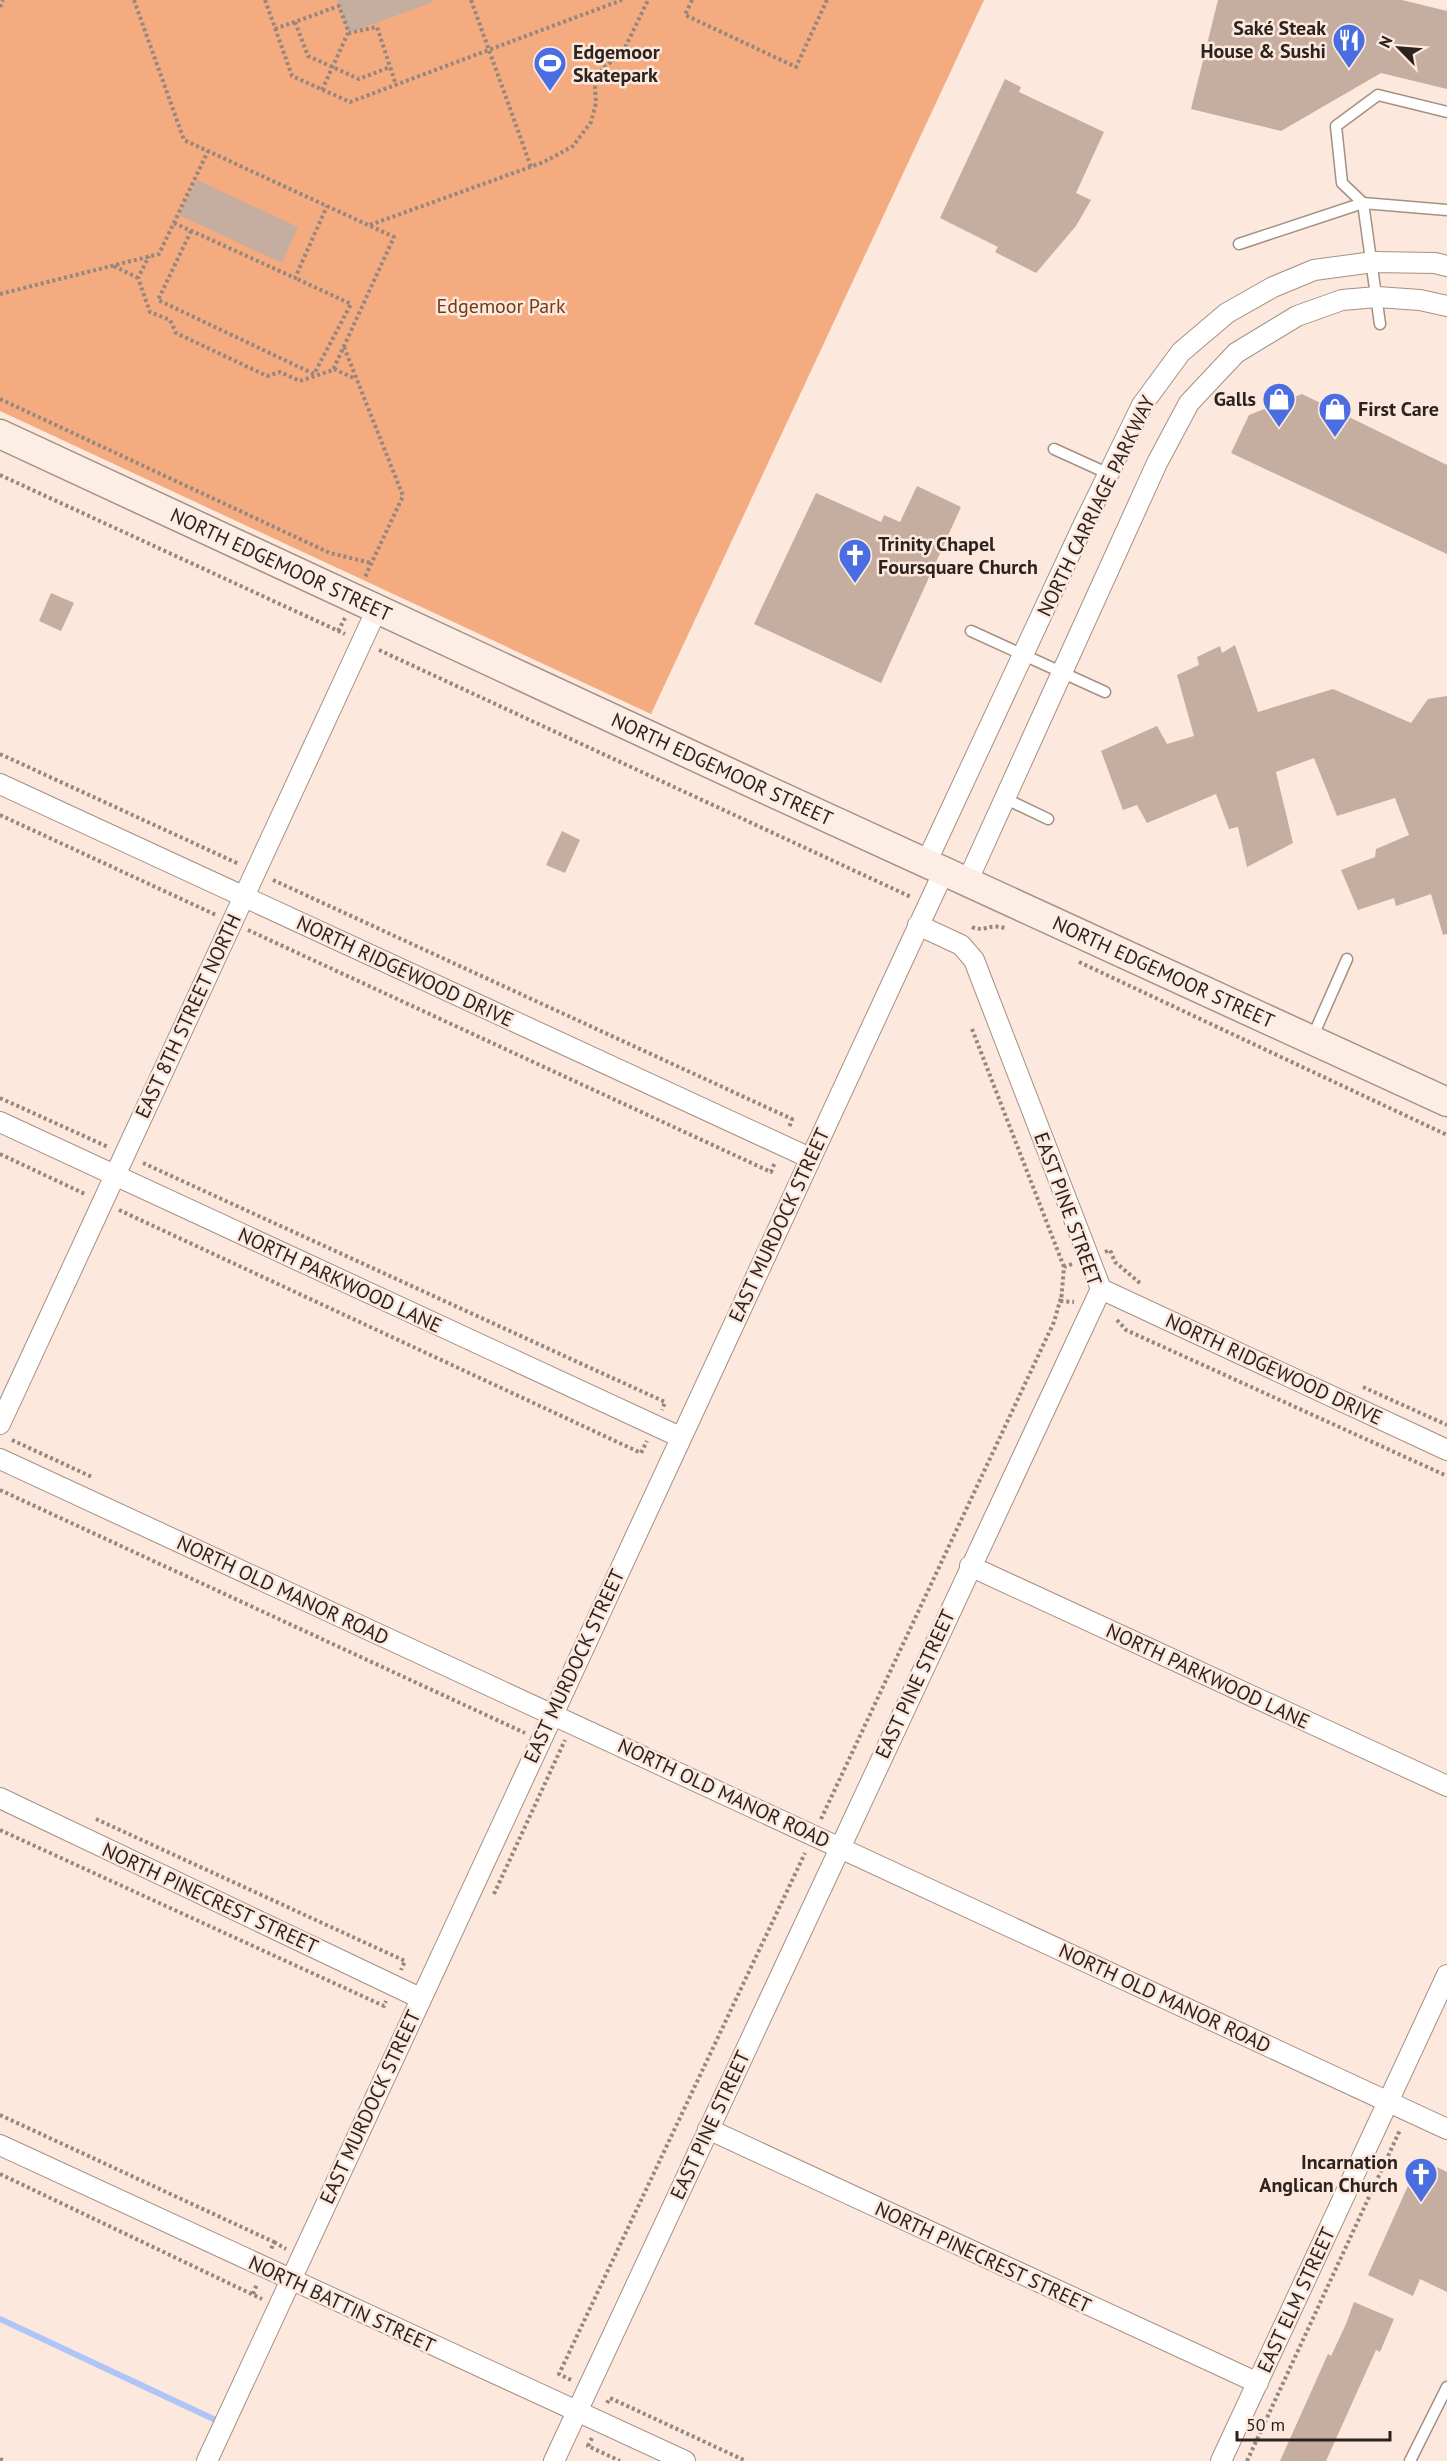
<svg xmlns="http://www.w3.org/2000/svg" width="1447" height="2461" font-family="'PT Sans',sans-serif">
  <rect width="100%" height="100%" fill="#fce8dd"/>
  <path fill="#f5ab80" d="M0,0H984L651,714L0,411Z"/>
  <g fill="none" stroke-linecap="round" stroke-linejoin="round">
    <path stroke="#afc4f7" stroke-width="6" d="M0,2319L222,2423"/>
  </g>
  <path fill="#c5ada0" d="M337,0H432L433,2L349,33Z
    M1218,0H1402L1447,11V89L1381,73L1281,131L1191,109Z
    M1005,79L1021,87L1019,92L1104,132L1076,193L1091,200L1076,226L1036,273L995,252L998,247L940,218Z
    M197,180L298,227L282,263L179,215Z
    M1302,394L1447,465V554L1231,453L1249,415Z
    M917,486L961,507L881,683L754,624L816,493L881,522L884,515L900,522Z
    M51,593L74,603L61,631L39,621Z
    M1235,645L1258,712L1333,689L1411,723L1428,699L1447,696V934L1443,935L1431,894L1396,906L1394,898L1358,910L1341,870L1375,857L1376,849L1409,835L1395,798L1337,816L1314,758L1276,772L1293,843L1247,867L1238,827L1229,829L1216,794L1147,823L1137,805L1123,810L1101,751L1157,726L1167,744L1194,736L1177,675L1199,665L1197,657L1220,646L1222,653Z
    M562,831L580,840L565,873L546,865Z
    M1420,2159L1447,2172V2292L1420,2279L1413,2296L1368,2275Z
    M1354,2302L1394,2319L1380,2352L1376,2350L1326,2461H1280L1328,2354L1331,2356L1346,2324Z"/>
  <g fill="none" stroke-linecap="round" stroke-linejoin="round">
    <defs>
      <path id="lane" d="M1239,244L1363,203L1447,210
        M1380,324L1363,203L1342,183L1336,126L1378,95L1447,112
        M1054,449L1109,474
        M971,631L1105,692
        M1004,798L1048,819
        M1312,1038L1347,959
        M1410,2461L1447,2387"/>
      <path id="street" d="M0,784L810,1158
        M926,863L1082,528L1142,405L1181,352L1227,313L1273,287L1314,270L1373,262L1435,263L1447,266
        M967,882L1157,463L1189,403L1236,353L1297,316L1342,300L1377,297L1420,300L1447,306
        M0,1122L680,1437
        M1101,1289L1447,1450
        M0,1424L377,609
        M0,1459L1447,2129
        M970,1566L1447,1786
        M0,1798L420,1998
        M708,2129L1258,2383
        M0,2145L685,2461
        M207,2461L944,871
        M554,2461L1101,1289L974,960L961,945L918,925
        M1221,2461L1447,1975"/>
      <g id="secondary">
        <path id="s1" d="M0,434L769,791L1447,1102"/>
      </g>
    </defs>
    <use href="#lane" stroke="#a69083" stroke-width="13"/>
    <use href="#street" stroke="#a69083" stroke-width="22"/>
    <use href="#secondary" stroke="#a69083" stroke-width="31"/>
    <path stroke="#95867e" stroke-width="4" stroke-dasharray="3 3" stroke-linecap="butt" d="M134,0L184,140L394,237L333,370L300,381L280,372L267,376L176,333L170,320L150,312L138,278L149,256
      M265,0L292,76L350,102L622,0
      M471,0L531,167
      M692,0L685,15L796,67L827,0
      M0,7L3,0
      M295,22L308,56L359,79L390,67
      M275,29L339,6L349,33L377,27L396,85
      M322,90L348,33
      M174,223L295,278L327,206
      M370,225L544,162L573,146L591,122L596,103L595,88L597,77L603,68L622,54L648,0
      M191,231L158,300L314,374L351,304L295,278
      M114,266L138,278
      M0,294L159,254L208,151
      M344,347L403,496L365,577
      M334,369L356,379
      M0,399L330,553L371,563
      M0,475L345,634
      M338,631L345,618
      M379,650L911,897
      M0,754L239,864
      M0,815L216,915
      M273,880L792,1119L789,1128
      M972,927C985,933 990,922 1007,929
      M248,930L771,1172L775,1162
      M1079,962L1447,1135
      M972,1029L1064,1267
      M0,1098L108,1147
      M0,1154L85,1194
      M143,1163L665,1402L662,1410
      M119,1210L641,1453L647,1441
      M1105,1252L1110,1250L1115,1262L1141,1284
      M1072,1264L1064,1267L1061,1301L1074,1302
      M1117,1320L1126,1330L1447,1476
      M1363,1387L1447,1425
      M12,1440L92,1477
      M0,1490L525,1733
      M96,1819L405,1961L401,1970
      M821,1819L1054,1322L1062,1294
      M0,1830L384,2006L386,2001
      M494,1894L565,1740
      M0,2115L274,2242L271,2249
      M0,2174L262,2299
      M274,2242L286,2249
      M253,2294L257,2284
      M571,2380L559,2374L805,1853
      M607,2403L610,2398L746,2461
      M592,2438L588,2446L620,2461
      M0,2459L5,2461
      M1247,2461L1400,2130"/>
    <use href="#lane" stroke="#fff" stroke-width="10"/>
    <use href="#street" stroke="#fff" stroke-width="20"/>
    <use href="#secondary" stroke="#fdeee5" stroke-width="28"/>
  </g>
  <defs>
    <symbol id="restaurant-pin" viewBox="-11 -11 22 30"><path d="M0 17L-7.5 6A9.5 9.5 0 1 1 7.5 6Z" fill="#4a6ee2" stroke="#fce8dd"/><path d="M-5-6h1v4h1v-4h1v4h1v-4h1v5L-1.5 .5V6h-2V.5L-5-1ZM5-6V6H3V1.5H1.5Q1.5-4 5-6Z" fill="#fff"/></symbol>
    <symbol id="stadium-pin" viewBox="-11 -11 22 30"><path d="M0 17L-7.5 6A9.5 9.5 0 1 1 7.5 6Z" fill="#4a6ee2" stroke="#fce8dd"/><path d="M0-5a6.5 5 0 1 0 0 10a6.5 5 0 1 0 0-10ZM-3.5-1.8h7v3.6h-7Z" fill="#fff"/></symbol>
    <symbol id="shop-pin" viewBox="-11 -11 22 30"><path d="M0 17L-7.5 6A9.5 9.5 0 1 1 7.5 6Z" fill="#4a6ee2" stroke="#fce8dd"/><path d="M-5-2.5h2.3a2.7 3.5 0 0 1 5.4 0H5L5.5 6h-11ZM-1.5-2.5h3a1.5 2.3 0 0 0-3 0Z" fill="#fff"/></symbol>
    <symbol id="church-pin" viewBox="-11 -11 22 30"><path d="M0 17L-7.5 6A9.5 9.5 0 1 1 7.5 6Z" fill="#4a6ee2" stroke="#fce8dd"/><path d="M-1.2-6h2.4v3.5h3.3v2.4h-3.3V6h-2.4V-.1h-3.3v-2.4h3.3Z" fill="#fff"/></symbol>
  </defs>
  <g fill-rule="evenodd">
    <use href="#restaurant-pin" x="1330" y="21" width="38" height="52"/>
    <use href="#stadium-pin" x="531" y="44" width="38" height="52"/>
    <use href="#shop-pin" x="1260" y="380" width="38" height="52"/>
    <use href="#shop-pin" x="1316" y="390" width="38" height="52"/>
    <use href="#church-pin" x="836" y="536" width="38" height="52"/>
    <use href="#church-pin" x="1402" y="2155" width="38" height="52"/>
  </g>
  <g text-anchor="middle" stroke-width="5" stroke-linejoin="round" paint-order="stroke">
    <g font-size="20" font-weight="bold" fill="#2c231e" stroke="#fce8dd" text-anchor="end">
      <text x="1326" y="35">Saké Steak<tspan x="1326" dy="23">House &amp; Sushi</tspan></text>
      <text x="573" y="59" text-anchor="start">Edgemoor<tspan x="573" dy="23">Skatepark</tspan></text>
      <text x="1256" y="406">Galls</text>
      <text x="1358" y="416" text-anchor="start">First Care</text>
      <text x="878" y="551" text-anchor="start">Trinity Chapel<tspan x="878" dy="23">Foursquare Church</tspan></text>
      <text x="1398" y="2169">Incarnation<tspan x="1398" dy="23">Anglican Church</tspan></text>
    </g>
    <g font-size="20" fill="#723a14" stroke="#fce8dd">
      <text x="501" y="313">Edgemoor Park</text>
    </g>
    <g font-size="20" fill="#2c231e" stroke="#fce8dd">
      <text transform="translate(1096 506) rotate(-64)" y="7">NORTH CARRIAGE PARKWAY</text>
      <text dy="7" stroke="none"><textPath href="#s1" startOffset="310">NORTH EDGEMOOR STREET</textPath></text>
      <text dy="7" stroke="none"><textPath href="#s1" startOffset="796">NORTH EDGEMOOR STREET</textPath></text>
      <text transform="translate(405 971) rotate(25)" y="7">NORTH RIDGEWOOD DRIVE</text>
      <text dy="7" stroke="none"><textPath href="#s1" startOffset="1282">NORTH EDGEMOOR STREET</textPath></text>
      <text transform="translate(188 1016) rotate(-65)" y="7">EAST 8TH STREET NORTH</text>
      <text transform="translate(1068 1209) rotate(70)" y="7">EAST PINE STREET</text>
      <text transform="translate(779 1225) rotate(-65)" y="7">EAST MURDOCK STREET</text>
      <text transform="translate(340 1280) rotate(25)" y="7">NORTH PARKWOOD LANE</text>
      <text transform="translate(1274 1369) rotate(25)" y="7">NORTH RIDGEWOOD DRIVE</text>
      <text transform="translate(283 1590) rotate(25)" y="7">NORTH OLD MANOR ROAD</text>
      <text transform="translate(574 1666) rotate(-65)" y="7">EAST MURDOCK STREET</text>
      <text transform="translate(1208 1676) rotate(25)" y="7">NORTH PARKWOOD LANE</text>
      <text transform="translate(915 1684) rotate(-65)" y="7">EAST PINE STREET</text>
      <text transform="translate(724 1793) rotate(25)" y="7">NORTH OLD MANOR ROAD</text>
      <text transform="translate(210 1898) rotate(25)" y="7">NORTH PINECREST STREET</text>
      <text transform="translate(1165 1998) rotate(25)" y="7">NORTH OLD MANOR ROAD</text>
      <text transform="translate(370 2107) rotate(-65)" y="7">EAST MURDOCK STREET</text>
      <text transform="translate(710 2125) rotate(-65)" y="7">EAST PINE STREET</text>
      <text transform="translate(983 2257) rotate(25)" y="7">NORTH PINECREST STREET</text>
      <text transform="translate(1296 2300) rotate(-65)" y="7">EAST ELM STREET</text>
      <text transform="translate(342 2304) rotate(25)" y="7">NORTH BATTIN STREET</text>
    </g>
  </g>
  <g transform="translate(1399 48) rotate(295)" stroke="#fce8dd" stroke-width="4.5" paint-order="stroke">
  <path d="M0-4.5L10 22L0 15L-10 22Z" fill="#2c231e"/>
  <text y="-9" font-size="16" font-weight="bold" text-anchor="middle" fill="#2c231e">N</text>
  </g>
  <path d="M1237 2431v9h153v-9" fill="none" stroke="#2c231e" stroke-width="3"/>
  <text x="1246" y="2431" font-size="18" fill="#2c231e" stroke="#fce8dd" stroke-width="4.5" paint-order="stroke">50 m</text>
</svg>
